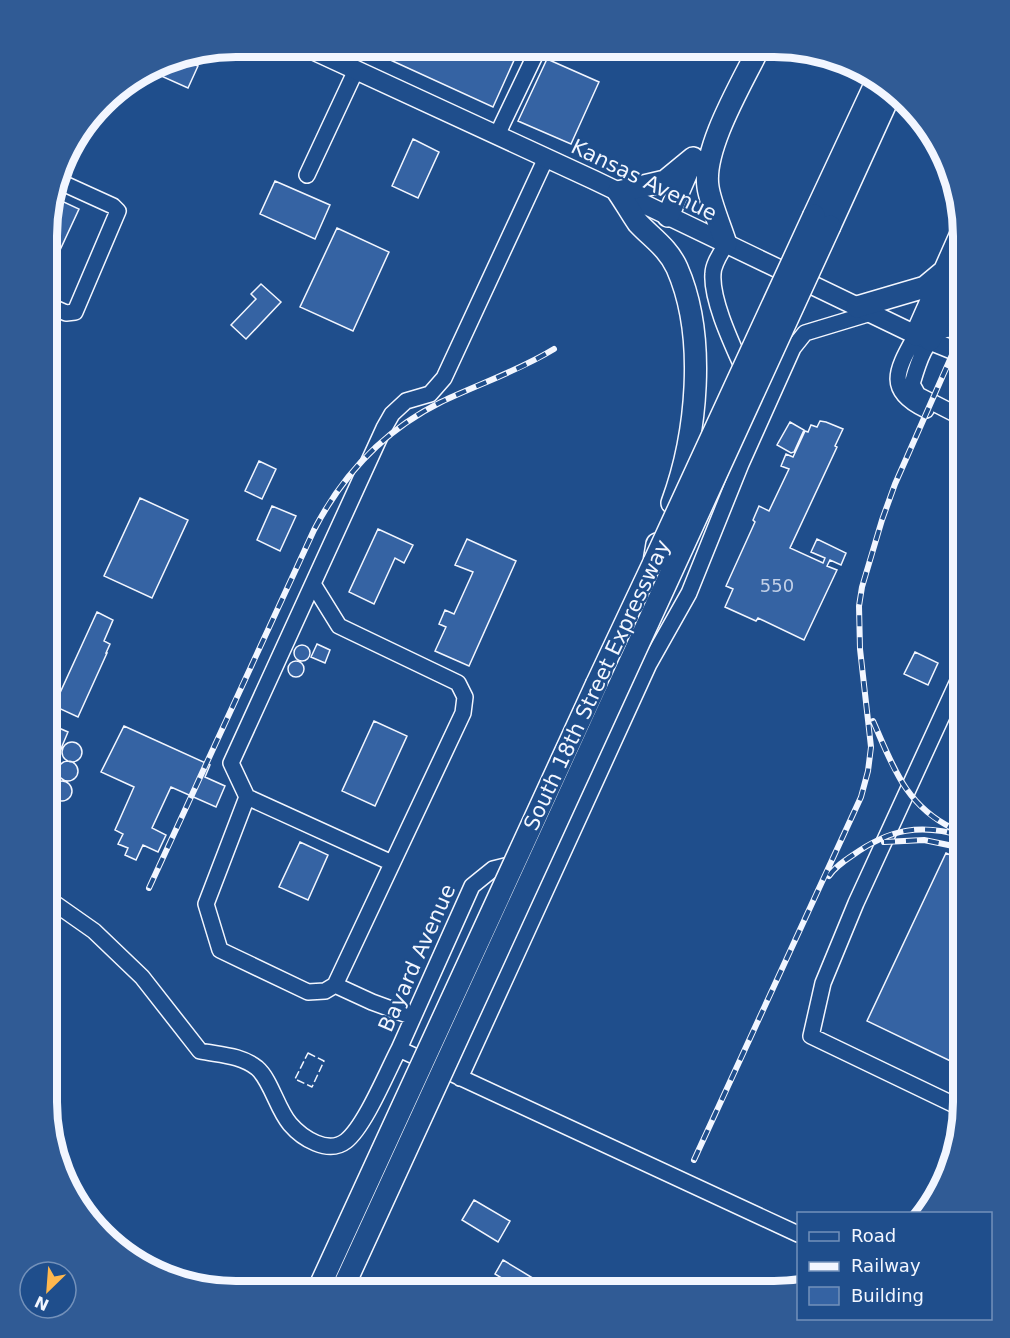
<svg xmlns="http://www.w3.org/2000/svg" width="1010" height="1338" font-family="'DejaVu Sans',sans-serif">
  <rect width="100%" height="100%" fill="#1f4e8c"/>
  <path fill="#3563a3" stroke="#f2f6ff" stroke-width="1.5" d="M362,47H520L493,107Z
    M181,56L180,59L198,66L188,88L150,71L175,57Z
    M547,59L599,82L571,144L518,121Z
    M413,139L439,152L418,198L392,186Z
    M275,181L330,205L315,239L260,214Z
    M53,197L79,209L48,276V211Z
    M337,228L389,252L353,331L300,307Z
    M261,284L281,302L246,339L231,325L256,299L251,294Z
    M820,421L826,422L843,429L835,446L837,447L790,548L823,563L825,558L811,552L817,539L846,553L841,565L830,560L827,566L837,570L804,640L758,618L756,621L725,607L733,589L726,586L755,522L753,520L759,506L769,511L789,469L781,466L786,454L793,457L805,431L808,432L811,425L817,427Z
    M790,422L804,430L794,452L791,453L777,445Z
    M259,461L276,469L262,499L245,491Z
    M140,498L188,520L152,598L104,576Z
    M272,506L296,516L280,551L257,540Z
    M378,529L413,545L404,563L395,558L374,604L349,592Z
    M467,539L516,561L469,666L435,651L446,627L439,624L445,610L454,614L473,572L455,565Z
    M97,612L113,620L104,641L110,644L106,653H107L78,717L54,706Z
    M317,644L330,650L325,663L311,657Z
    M294 653a8 8 0 1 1 16 0a8 8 0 1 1-16 0Z
    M915,652L938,663L928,685L904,674Z
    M288 669a8 8 0 1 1 16 0a8 8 0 1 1-16 0Z
    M374,721L407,736L375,806L342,791Z
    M52,725L68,732L50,775L47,773V737Z
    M124,726L210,765L205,777L225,786L216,807L171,787L152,828L166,835L158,852L143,845L136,860L125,855L128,848L118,844L123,834L115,830L134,787L101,772Z
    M62 752a10 10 0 1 1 20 0a10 10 0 1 1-20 0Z
    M58 771a10 10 0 1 1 20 0a10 10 0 1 1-20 0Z
    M52 791a10 10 0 1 1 20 0a10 10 0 1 1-20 0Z
    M300,842L328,855L308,900L279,887Z
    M946,853L963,861V1067L867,1021Z
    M474,1200L510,1221L498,1242L462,1220Z
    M503,1260L536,1280L529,1291H523L495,1274Z"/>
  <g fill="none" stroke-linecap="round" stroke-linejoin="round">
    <defs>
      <path id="minor" d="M497,135L539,47
        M307,175L356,70
        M726,244C721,253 713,264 713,274C711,301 734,348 745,373
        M48,305L66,313L75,312L118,211L113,206L58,181
        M916,335C898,368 883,390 926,410
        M963,418L918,395L912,384C917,367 925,337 944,330C949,328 958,330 963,331
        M313,584L339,626L458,683L465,697L463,713L335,985L325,991L308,992L220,950L206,904L247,797L231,763L384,428L392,414L406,401L430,394L444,378L546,158
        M247,797L392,863
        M518,860L517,863L493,869L472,886L399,1049L798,1234
        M47,898L94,931L142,977L200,1051C220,1055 241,1055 257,1068C271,1080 277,1109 290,1124C302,1138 328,1155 346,1141C365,1126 387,1072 399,1049
        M335,985L372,1002L413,1017
        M460,1078L649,664L689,593L741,464L793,348L805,333L871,313
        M963,1109L811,1036L823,983L856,903L963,670"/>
      <path id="major" d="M306,47L594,180L916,335L963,354"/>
      <path id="highway" d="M814,215L877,80
        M668,216L691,163
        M830,226L892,90
        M726,244C721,228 710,202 708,187C702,149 742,83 759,48
        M857,307L925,287L943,272
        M916,335L962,231
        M930,340L963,266
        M672,503C697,435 707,336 677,268C668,248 652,238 638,223C631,213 625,202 618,192L665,181L693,158
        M597,683L654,562L657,544"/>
    </defs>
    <use href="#minor" stroke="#f2f6ff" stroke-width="18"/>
    <use href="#major" stroke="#f2f6ff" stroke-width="21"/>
    <use href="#highway" stroke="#f2f6ff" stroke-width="24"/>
    <use href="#minor" stroke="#1f4e8c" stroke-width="15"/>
    <use href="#major" stroke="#1f4e8c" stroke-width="18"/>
    <use href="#highway" stroke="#1f4e8c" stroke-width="21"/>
    <defs>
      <path id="rail" d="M873,721C893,766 905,805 952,828
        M884,842L924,840L963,848
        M829,876C835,867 844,861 853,855C890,829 920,823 963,836
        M149,888L314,530C343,474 385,430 441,402C479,384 518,371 554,349
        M694,1160L861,797L868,771L871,747L860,649L859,606L862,587L882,520L895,484L963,330"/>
    </defs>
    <use href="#rail" stroke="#f2f6ff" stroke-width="6"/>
    <use href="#rail" stroke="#1f4e8c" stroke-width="4" stroke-dasharray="11" stroke-linecap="butt"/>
    <defs>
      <path id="highway-bridge" d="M654,562L814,215
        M318,1290L597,683
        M342,1290L830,226"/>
    </defs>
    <use href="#highway-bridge" stroke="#f2f6ff" stroke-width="24" stroke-linecap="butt"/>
    <use href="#highway-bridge" stroke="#1f4e8c" stroke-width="21"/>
    <path stroke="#f2f6ff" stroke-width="1.5" stroke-dasharray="8 3" stroke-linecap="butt" d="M308,1053L324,1061L312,1087L295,1079Z"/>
  </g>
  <g text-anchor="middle" stroke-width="4.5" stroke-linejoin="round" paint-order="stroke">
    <g font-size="18" fill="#c3d1e8">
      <text x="777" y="592">550</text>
    </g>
    <g font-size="21" fill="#f2f6ff" stroke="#1f4e8c">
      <text transform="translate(644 180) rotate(26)" y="7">Kansas Avenue</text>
      <text transform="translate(597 685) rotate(-65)" y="7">South 18th Street Expressway</text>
      <text transform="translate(417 958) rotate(-66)" y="7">Bayard Avenue</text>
    </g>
  </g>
  <path d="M0 0H1010V1338H0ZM236 57H774A179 179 0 0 1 953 236V1102A179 179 0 0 1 774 1281H236A179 179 0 0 1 57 1102V236A179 179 0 0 1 236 57Z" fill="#305b95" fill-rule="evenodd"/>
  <path fill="none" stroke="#f2f6ff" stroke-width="8" d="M236 57H774A179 179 0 0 1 953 236V1102A179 179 0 0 1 774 1281H236A179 179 0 0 1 57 1102V236A179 179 0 0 1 236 57Z"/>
  <rect x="797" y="1212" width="195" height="108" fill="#1f4e8c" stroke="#7391ba" stroke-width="1.5"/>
  <rect x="809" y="1232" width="30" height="9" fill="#1f4e8c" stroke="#7391ba" stroke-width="1.5"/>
  <text x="851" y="1242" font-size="18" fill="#f2f6ff">Road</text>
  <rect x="809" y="1262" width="30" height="9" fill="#f2f6ff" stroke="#7391ba" stroke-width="1.5"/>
  <text x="851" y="1272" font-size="18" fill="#f2f6ff">Railway</text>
  <rect x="809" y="1287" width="30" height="18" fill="#3563a3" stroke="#7391ba" stroke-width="1.5"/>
  <text x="851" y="1302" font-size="18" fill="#f2f6ff">Building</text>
  <g transform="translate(48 1290) rotate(205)"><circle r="28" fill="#1f4e8c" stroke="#7391ba" stroke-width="1.5"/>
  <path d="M0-4.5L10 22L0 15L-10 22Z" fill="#ffb74d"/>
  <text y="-9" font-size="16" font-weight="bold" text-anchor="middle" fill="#f2f6ff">N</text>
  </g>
</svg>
